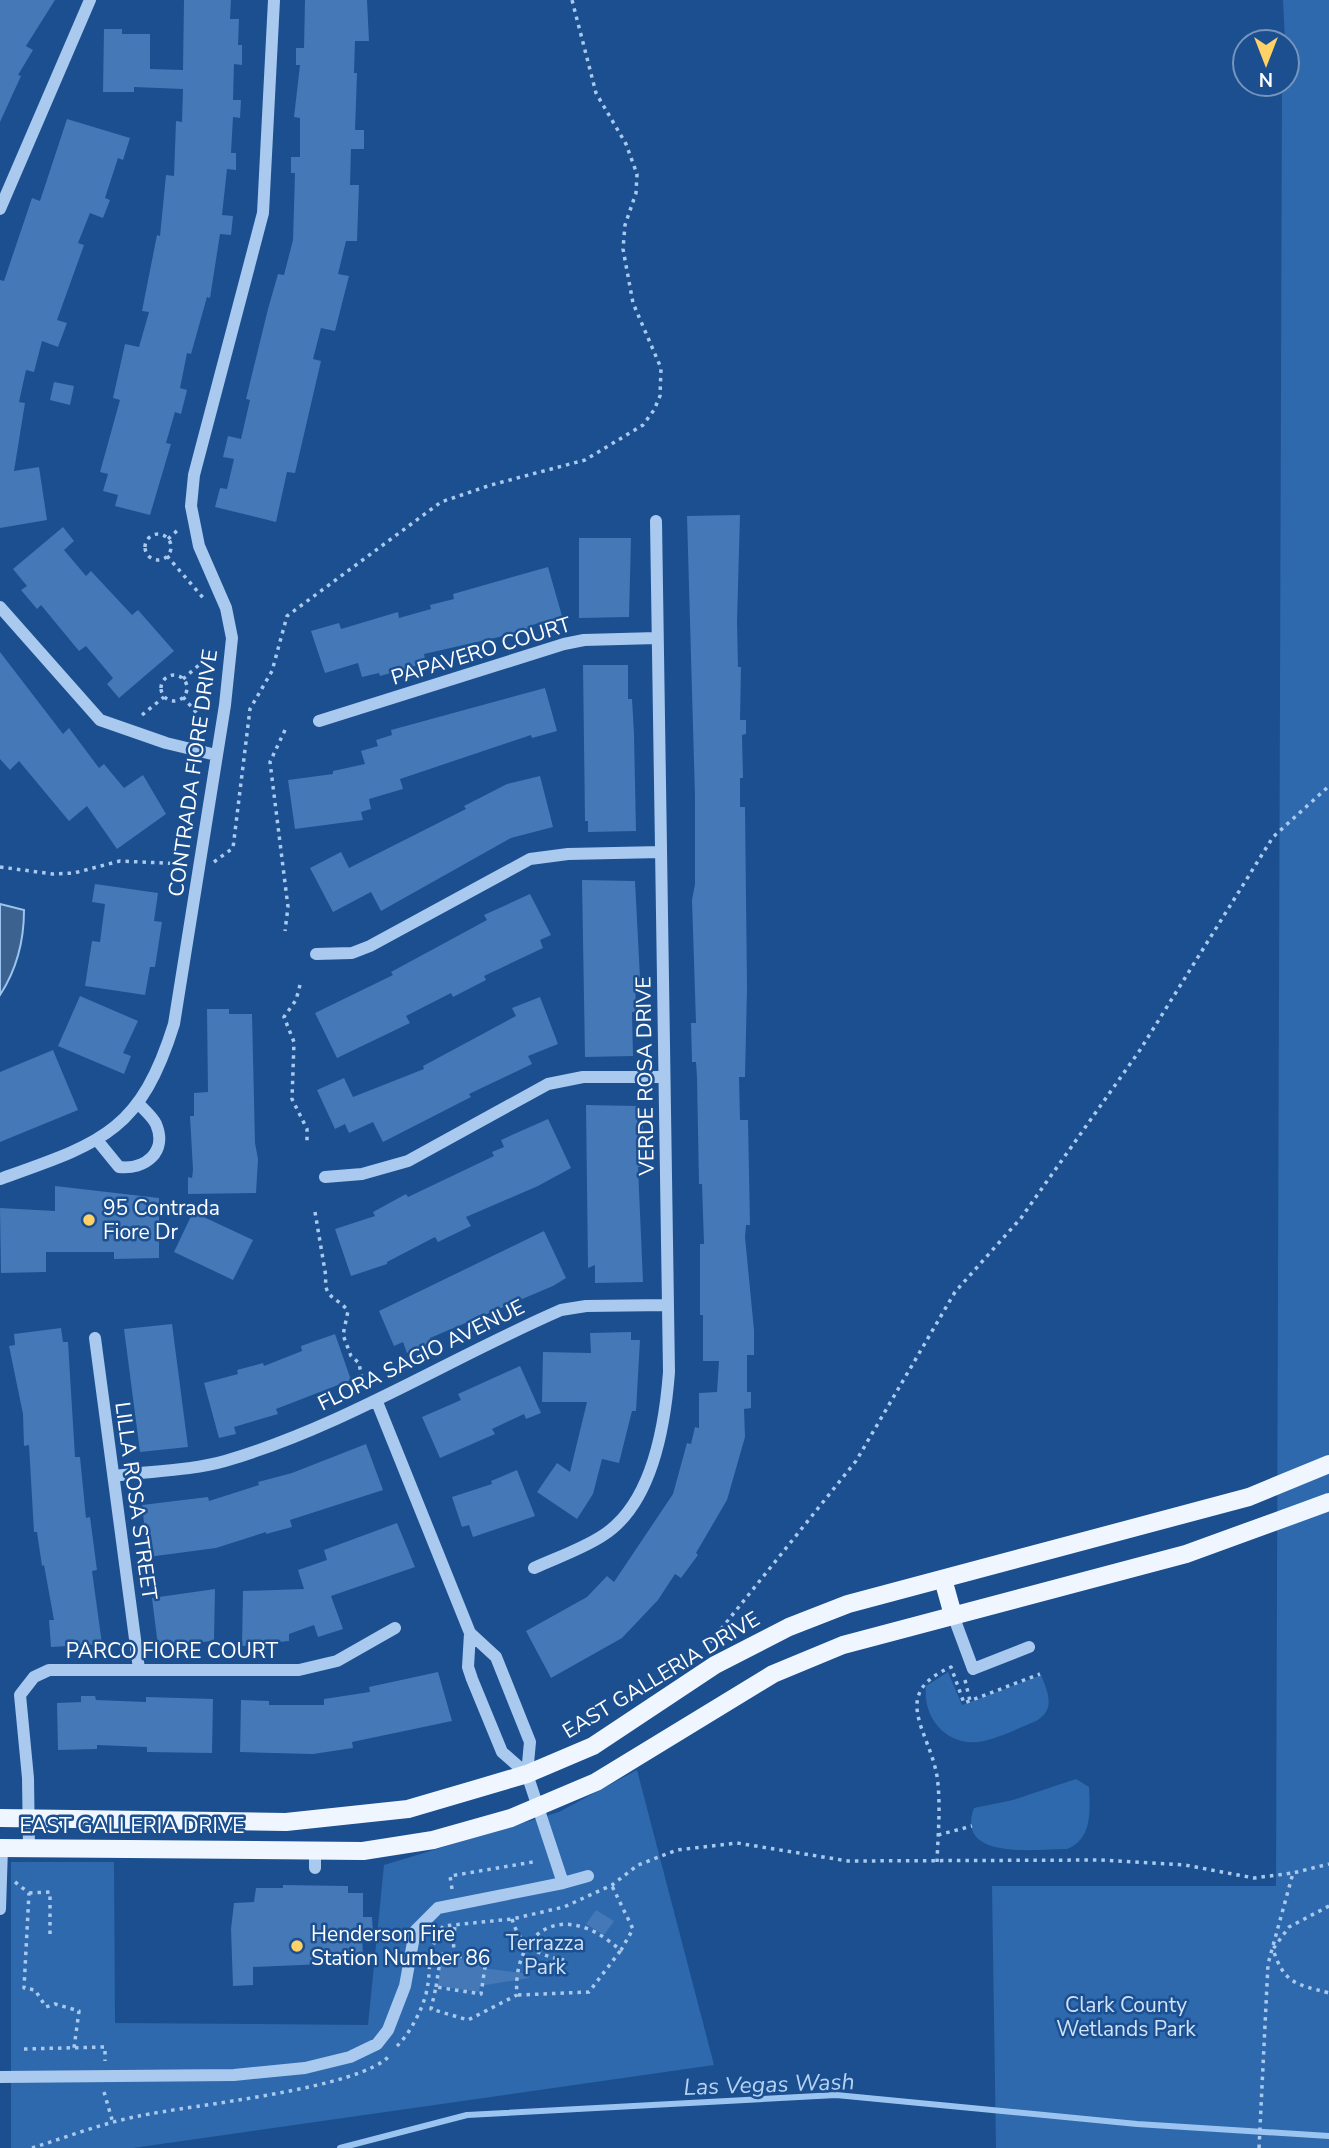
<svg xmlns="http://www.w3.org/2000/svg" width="1329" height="2148" font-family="'Nunito Sans',sans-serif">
  <rect width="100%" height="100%" fill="#1b4f8f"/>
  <path fill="#2e69ad" d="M1283,0H1329V2148H996L992,1886H1276L1282,84H1287Z
    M948,1672L962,1705L1041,1675C1048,1692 1056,1710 1036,1721C1019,1728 1001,1737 984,1741C949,1749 922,1719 926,1686Z
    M637,1770L714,2065L133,2148H11V1862H114L115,2023L368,2025L384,1865L559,1812Z
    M1076,1779L1089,1787C1090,1809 1093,1839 1067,1849C1039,1849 954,1861 974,1808L1013,1800Z"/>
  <path fill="#3c6290" stroke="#9cc4f0" stroke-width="2" d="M0,904L24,910C24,940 17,969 0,995Z"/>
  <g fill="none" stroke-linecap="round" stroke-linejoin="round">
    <path stroke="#9cc4f0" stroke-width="6" d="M340,2148L467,2115L836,2095L1137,2124L1329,2136"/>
  </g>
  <path fill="#4478b7" d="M0,0H55L26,46L33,50L18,75L21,76L0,122Z
    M184,0H231L230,19H239L238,45H242V65L234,64L233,100H241L240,118L233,117L231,153H236V170L227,169L222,215L233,216L231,235L220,234L210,298L207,297L191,354L187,353L180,388L187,390L181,414L175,412L166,443L171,444L150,515L115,506L118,495L103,491L108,474L100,472L120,400L113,398L125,344L139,347L149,312L142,311L157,235L160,236L166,175L174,176L176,121L182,122L183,89L134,87V92H103L104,29H122V34H150V69L183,70Z
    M305,0H367L369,41H355L354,73H357L355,130H364V149H351L350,185H359L357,241H346L338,274L349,276L335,331L321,328L313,359L321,361L295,473L287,472L276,522L215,507L220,488L227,489L234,459L223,457L228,436L241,439L250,400L246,399L268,309L278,274L284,275L293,240L295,173H291V157H300V118L294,117L300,65H296V48H304Z
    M67,119L130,138L123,160L118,158L105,198L110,200L103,218L90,213L78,243L84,245L57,320L67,323L58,347L42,341L34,372L26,370L19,402L25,403L14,471L39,467L47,520L0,528V280L4,281L32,198L40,201Z
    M54,382L74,386L70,405L50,400Z
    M740,515L737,622L738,667H741L740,720H746V734L742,735L743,778H740V807H745L747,989L745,1077H739L740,1120H748L750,1225H746L745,1237L754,1330V1355H747V1392H751V1408L744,1409L745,1437L727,1500L696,1553L698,1555L681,1578L675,1574L658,1600L622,1638L551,1678L526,1631L587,1597L607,1576L614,1582L673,1494L687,1443L691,1444L695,1427L699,1428V1393L717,1392L719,1361H703V1315H700V1244H704L702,1184H699L697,1078L696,1062H692L691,1023H696L692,900L695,884V797L687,516Z
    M63,527L74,541L64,550L86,576L91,571L132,615L138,610L174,651L119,698L107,684L113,678L86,646L79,651L41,605L37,609L21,590L27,586L13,569Z
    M579,538H631L629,617L579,618Z
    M548,567L562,616L529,626L530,630L424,654L426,663L380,676L379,673L362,677L358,663L325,673L311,631L339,623L341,629L398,612L399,618L431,609L430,605L454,599L453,594Z
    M0,652L63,734L69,728L99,768L104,764L124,788L143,775L166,814L117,849L87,806L69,821L19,761L10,770L0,759Z
    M583,665H628V699H632L634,734L636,831L588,832V821H585Z
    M545,688L557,731L532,738L531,735L400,779L403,789L369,799L371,809L361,812L363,820L295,829L288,780L333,774V771L365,764L361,751L378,746L376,740L392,735L391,730Z
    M540,776L553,827L511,838L381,911L371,892L333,912L310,868L341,852L349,868L466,809L464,806L507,784Z
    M582,880L635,881L640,978H635L636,1012H632L633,1056L585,1057Z
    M95,884L158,893L154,921L162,922L155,967H150L145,995L85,986L92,941L100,942L105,904L92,902Z
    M530,894L551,935L540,940L543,948L484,976L486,980L453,997L451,993L406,1016L410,1023L337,1058L315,1013L393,975L391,972L487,920L484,915Z
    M80,996L138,1021L123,1053L131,1056L124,1074L58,1046Z
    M540,997L558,1044L528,1056L532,1064L469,1094L471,1097L383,1142L373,1122L349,1133L345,1124L335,1129L317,1090L344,1078L353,1097L424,1069L423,1066L516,1016L512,1008Z
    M207,1009H229V1014H252L255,1143L258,1159L256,1193L188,1194V1177L192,1178L193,1170L190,1116H194V1093L208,1092Z
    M53,1050L78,1110L0,1142V1072Z
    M586,1105L638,1106L637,1121H643V1167H638L643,1282L595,1283V1265L588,1268Z
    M548,1119L571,1168L538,1186L466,1217L471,1226L438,1242L435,1237L387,1262V1264L351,1276L335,1229L375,1216L373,1212L406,1194L408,1197L494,1156L492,1152L504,1147L501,1140Z
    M55,1186L159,1198V1258L114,1259V1252H46V1272L1,1273L0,1208L55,1211Z
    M193,1212L253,1240L233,1280L174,1252Z
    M544,1231L566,1278L553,1286L430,1338L432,1342L407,1353L403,1342L394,1346L379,1311Z
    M172,1324L188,1447L140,1452L124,1329Z
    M61,1328L63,1342H68L75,1457H80L86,1518L90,1517L97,1570L92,1571L102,1644L51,1647L49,1620H54L44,1565L42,1566L37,1532H34L29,1445L24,1446L23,1414L9,1346L15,1345L14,1334Z
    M631,1332V1340H640L636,1411H632L619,1463L602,1459L593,1494L577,1519L537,1492L557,1463L570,1472L587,1402H542L543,1352L591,1353L590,1333Z
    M335,1334L351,1380L276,1409L278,1414L234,1427L236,1434L219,1438L204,1383L238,1374L237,1370L263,1363L264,1366L302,1351L301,1346Z
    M520,1366L541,1413L526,1419L524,1414L492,1429L495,1434L440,1458L422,1417L461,1400L458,1394Z
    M366,1444L383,1490L290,1520L292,1527L266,1534V1532L216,1548L148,1557L142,1505L208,1497L209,1501L259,1485L258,1482L292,1473Z
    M517,1470L535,1516L473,1537L469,1525L462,1527L452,1497L492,1484L491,1481Z
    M397,1523L415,1567L331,1596L343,1629L318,1637L314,1625L289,1634V1641L242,1646L243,1591L304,1589L298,1570L327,1560L324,1550Z
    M215,1589L214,1641L158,1646L152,1598Z
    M438,1672L452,1721L352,1742L353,1748L313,1754L240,1752L241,1700L269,1701V1705H324V1699L370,1692L369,1687Z
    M81,1696H95L96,1700L146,1702V1697L213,1699L212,1753L147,1752V1747L97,1745V1749L58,1750L57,1703L81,1702Z
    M283,1885L348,1886V1893H363V1917H372L373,1934H362L363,1957H348V1963L253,1967V1985L233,1986L231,1929L234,1903L254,1902L256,1888H283Z
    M596,1910L614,1921L604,1935L586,1924Z
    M442,1956L483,1963L482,1968L529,1974V1978L480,1986L479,1992L438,1986Z"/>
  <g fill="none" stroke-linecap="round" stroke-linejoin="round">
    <path stroke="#a9c9ee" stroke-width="3.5" stroke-dasharray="3.5 5" stroke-linecap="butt" d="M145 547a13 13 0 1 1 26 0a13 13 0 1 1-26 0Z
      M168,539L180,528
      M167,556L205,600
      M161 688a13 13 0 1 1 26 0a13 13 0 1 1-26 0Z
      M183,679L216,650
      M183,697L201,718
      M142,715L164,697
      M285,730L270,762L288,907L285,931
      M214,862L233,848L250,709L272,671L287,616L441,502L491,485L585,460L643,425L654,410L660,396L661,368L633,303L623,249L625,225L636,193L637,174L626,144L596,93L572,0
      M0,867L53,874L74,873L120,861L185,864
      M300,985L296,1000L284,1017L294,1042L292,1099L307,1129V1143
      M315,1212L326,1277C323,1299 338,1297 348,1311L343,1335L351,1356L359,1363L364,1390
      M705,1649L856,1461L955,1292L1021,1218L1140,1050L1273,837L1329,786
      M965,1680L970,1701
      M938,1835L972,1826
      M937,1862C938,1834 941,1804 937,1776C929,1730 889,1694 951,1667L964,1703L1040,1674
      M15,1882L29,1893L24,1988L35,1990L46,2007L55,2004L79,2011L74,2048
      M452,1889L450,1876L533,1862
      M29,1893L50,1892V1934
      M1329,1906L1289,1927L1273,1949C1284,1984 1296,1984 1329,1993
      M512,1919C520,1946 537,1955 564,1960
      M453,1956L455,1923
      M436,1987L441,1954L486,1960L481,1994L436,1987L431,2009L468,2020L517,1995C513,1952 540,1910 588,1929C600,1933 611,1943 621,1950L633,1929L612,1886
      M518,1995L589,1992L621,1950
      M397,2046C410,2033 421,2012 426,1994C433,1964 424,1955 443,1926L512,1919L564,1907L612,1885L638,1865L677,1850L737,1843L848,1861L1101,1860L1185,1865L1254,1878L1293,1873
      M24,2049L105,2047V2061
      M104,2092L113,2123
      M32,2148C67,2137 103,2123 139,2116C190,2105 362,2089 390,2055
      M1259,2148L1268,1964L1293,1873L1329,1864"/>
    <path stroke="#a9c9ee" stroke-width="12" d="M0,209L90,0
      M0,607L100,720L166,743L216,755
      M319,721L564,644L584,640L657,638
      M316,954L352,953L370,946L530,859L568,854L661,852
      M97,1140L119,1167C145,1170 168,1152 156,1124C152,1116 144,1110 138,1103
      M325,1177L362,1174L408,1161L548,1084L583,1077H664
      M0,1179C101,1143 140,1133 174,1024L225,705L232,638L226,608L199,546L191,506L194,475L263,213L274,0
      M95,1338L139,1669
      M114,1476C149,1471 190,1471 225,1461C344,1426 448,1359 561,1310L586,1306L667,1305
      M534,1568C556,1558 582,1549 602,1536C652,1505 665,1425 669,1372L656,521
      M953,1615L973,1669L1029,1647
      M470,1633L468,1667L472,1679L502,1752L527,1774
      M29,1848L28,1778L20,1695L34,1677L49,1670H299L337,1661L395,1628
      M315,1851V1868
      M563,1883L588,1876
      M0,1909L2,1848
      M0,2077L234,2075L305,2068L350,2057L377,2044L388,2030L405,1986L415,1931L438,1908L563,1883L527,1774L530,1742L496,1657L470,1633L377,1402"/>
    <path stroke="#f0f6ff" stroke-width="18" d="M943,1579L953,1615
      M0,1818L286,1822L408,1809L527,1774L593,1746L715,1665L789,1627L848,1604L1249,1497L1329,1464
      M0,1848L363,1851L433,1840L511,1818L596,1782L773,1674L843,1645L1186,1554L1329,1502"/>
  </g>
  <g fill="#ffd166" stroke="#1b4f8f" stroke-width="2.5">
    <circle cx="89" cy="1220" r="7"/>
    <circle cx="297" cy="1946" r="7"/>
  </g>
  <g text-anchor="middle" stroke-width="5" stroke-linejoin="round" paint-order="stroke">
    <g font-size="21" fill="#fff" stroke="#1b4f8f">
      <text transform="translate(481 651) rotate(-17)" y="7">PAPAVERO COURT</text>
      <text transform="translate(193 773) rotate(-82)" y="7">CONTRADA FIORE DRIVE</text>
      <text transform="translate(645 1076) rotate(-91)" y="7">VERDE ROSA DRIVE</text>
      <text transform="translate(421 1355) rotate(-26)" y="7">FLORA SAGIO AVENUE</text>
      <text transform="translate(136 1501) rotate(82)" y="7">LILLA ROSA STREET</text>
      <text x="172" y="1658">PARCO FIORE COURT</text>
      <text transform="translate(661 1675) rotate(-31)" y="7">EAST GALLERIA DRIVE</text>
      <text x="132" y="1833">EAST GALLERIA DRIVE</text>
    </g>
    <g font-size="21" fill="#fff" stroke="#1b4f8f" text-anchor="start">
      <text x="103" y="1215">95 Contrada<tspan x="103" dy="24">Fiore Dr</tspan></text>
      <text x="311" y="1941">Henderson Fire<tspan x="311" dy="24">Station Number 86</tspan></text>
    </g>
    <g font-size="21" fill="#cfe3fa" stroke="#1b4f8f">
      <text x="545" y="1950">Terrazza<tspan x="545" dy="24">Park</tspan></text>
      <text x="1126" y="2012">Clark County<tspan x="1126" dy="24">Wetlands Park</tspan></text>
    </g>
    <g font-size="23" font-style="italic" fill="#b5d3f5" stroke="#1b4f8f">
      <text transform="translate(769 2084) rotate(-2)" y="8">Las Vegas Wash</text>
    </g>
  </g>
  <g transform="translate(1266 63) rotate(180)"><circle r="33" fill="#1b4f8f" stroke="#7695bc" stroke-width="2"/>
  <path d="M0-5L12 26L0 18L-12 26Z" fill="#ffd166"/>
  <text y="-10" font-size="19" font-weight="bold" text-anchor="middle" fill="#ffffff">N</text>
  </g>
</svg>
